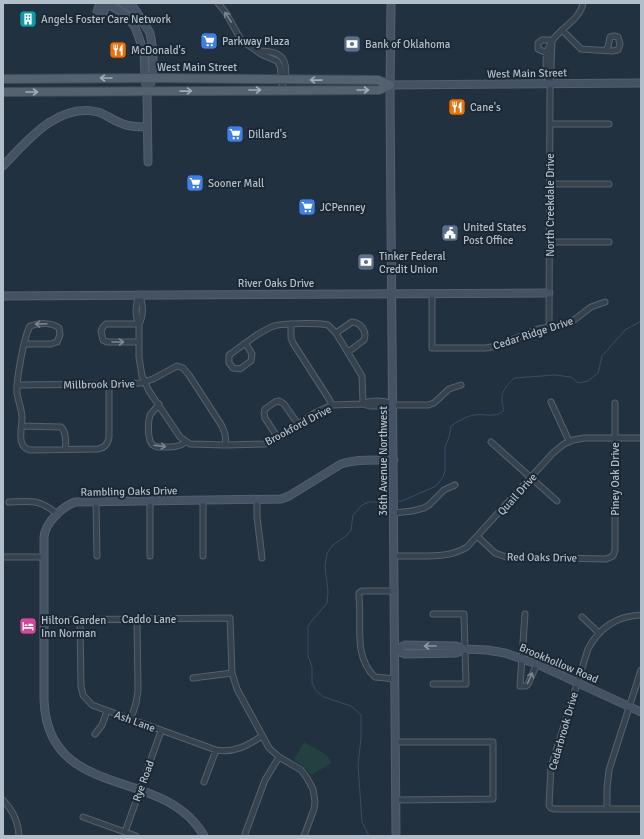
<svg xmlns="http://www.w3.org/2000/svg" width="644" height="839" font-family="Signika,sans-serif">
  <rect width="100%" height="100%" fill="#223140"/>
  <path fill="#244041" d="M304,742L327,755L331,763L312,775L302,765L294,760Z"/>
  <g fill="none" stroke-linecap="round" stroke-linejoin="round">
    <path stroke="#344f68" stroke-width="1" d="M396,501H402L436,486L443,477L445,471V447L449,437L451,426C457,422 467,416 474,415C485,413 496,419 504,410C499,394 503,390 514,378L555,375L571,377L578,383L588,381L598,373L602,356L625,330L641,321
      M369,836L362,822L358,765L361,738V715L351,706L324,697L316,691L312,683V667L308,656V627L310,623L327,603L328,592L325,566L327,553L333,545L346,536L351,530L353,515L362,505L369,502H391"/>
    <defs>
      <path id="street" d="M218,3L226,13L241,40L261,54L277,61L280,66L283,90
        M562,30L581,49L612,51L618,50L620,44L618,37L614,36L610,37L608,47L605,50
        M257,51C280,50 289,57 285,81
        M547,53L538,49V43L542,40H552
        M549,82C546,74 546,68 546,60C547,30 579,26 583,3
        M550,124H609
        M550,184H609
        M550,242H609
        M432,293V348H486L497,346L538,329L570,323L591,307L605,302
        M139,294C143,304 144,315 139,324V357L142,376L149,391L180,437L190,444L226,445L265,444L278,438L315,413L332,405L363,404L370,406H384L394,405H428L434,403L449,389L461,385
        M139,294C136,304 134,315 139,324
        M291,324V338L293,343L329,399L332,405
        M549,327L550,93L552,40
        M336,333L352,322C362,323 367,332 364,340L348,352
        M139,342H107L103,340L101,331L103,327L106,324H139
        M25,344H51L57,342L60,335L59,328C52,322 38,323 30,326C24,337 16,380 17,393C18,401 22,409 22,418C22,428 16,447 30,450L98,449C105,448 108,444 109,437V384
        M246,344L252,354L251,361L240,369L233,368L229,363V355L232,353C243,345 261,330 274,326C284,323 317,323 328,325L336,333L362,376L363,404
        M17,385L120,384L141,383L153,379L177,366L183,368L189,375L222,426L225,434L226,445
        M551,402L569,441
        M364,403C374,400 382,400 393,404
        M159,404L150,415C148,421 147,441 153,445C156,448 161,447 165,447C173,447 179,447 186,442
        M22,426L61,427C67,432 65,442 66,449
        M278,438L265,418L264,413L265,409L275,402L279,401L284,404L298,424
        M491,442L557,501
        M257,500V517L262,558
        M96,501L97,556
        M150,501V556
        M203,501V556
        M9,502C31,501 40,499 57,514
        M394,513L412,511L424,508L429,505L444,490L455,485
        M478,537L495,553L506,557L606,559L613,556L615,550V403
        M395,556C418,555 447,560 467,547L553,453L564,444L573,440L584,438H641
        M3,557H44
        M395,591H362L359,593V597C362,624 353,657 375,677L395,679
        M433,614H464L466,684H433
        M525,614L520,686H526L528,684L537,664
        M641,615C617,616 599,628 588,649L551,767L549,805L551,808L554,809H641
        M582,617L599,633
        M44,620L230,618L232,673L237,689L269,748L279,757L301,770L307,778L313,789L315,802L314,809L304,836
        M80,620L81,686L83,695L92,705L216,750C234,753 247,746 262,736
        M193,678L232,673
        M131,719L136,703L138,691L137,619
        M95,734L102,725L107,711
        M396,742H493V799L396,800
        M204,782L216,750
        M3,800C13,811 18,821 19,836
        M607,809V788L609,770L641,670
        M83,817L136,836
        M125,832L161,731
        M245,834L265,780L279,757"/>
      <path id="secondary" d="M106,3L125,14L135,27L144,52L145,78L147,92L148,162
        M122,3L132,9
        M130,3L136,11L150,33L153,50V78L147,91
        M391,3L390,94L396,836
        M97,12L100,3
        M102,16L107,3
        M390,85L641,83
        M3,166C27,141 58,102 98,112C107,115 114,121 123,124C131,127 139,127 147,127
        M3,296L549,293
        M395,650L405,645L456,646L465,649L487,650L505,653L537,664L641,712
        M395,650L405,654L456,653L465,649
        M204,836C165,765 48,803 44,700V537C45,523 62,507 75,502L281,499L289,496L341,464C358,459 376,460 394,460"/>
      <path id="primary" d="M3,79L153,78L378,80L390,85
        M3,92L379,90L390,85"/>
    </defs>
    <use href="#street" stroke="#54616d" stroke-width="7"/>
    <use href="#secondary" stroke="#54616d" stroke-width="9"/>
    <use href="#primary" stroke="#3f4c58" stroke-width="10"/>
    <use href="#street" stroke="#36434f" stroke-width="5"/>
    <use href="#secondary" stroke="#445263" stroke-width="7"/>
    <use href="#primary" stroke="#546270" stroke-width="8"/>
  </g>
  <defs><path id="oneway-shaft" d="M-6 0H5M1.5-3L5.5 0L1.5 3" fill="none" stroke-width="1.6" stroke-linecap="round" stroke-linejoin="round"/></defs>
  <g stroke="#7a8793">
    <use href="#oneway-shaft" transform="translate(228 17) rotate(-123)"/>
    <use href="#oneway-shaft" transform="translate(41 324) rotate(178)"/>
    <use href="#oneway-shaft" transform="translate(118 342)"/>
    <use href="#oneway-shaft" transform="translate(160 446) rotate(7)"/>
    <use href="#oneway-shaft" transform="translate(530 678) rotate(-66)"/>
  </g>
  <g stroke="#9facb8">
    <use href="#oneway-shaft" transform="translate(106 78) rotate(180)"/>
    <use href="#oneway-shaft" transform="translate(316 80) rotate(-179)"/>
    <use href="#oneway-shaft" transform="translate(255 90)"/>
    <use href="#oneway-shaft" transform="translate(363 90)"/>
    <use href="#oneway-shaft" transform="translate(186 91) rotate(-1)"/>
    <use href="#oneway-shaft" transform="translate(32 92)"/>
  </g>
  <use stroke="#8c98a6" href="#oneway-shaft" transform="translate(430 646) rotate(180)"/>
  <defs>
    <symbol id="building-square" viewBox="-11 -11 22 22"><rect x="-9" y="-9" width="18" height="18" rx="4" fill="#0f9aa8" stroke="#1b2834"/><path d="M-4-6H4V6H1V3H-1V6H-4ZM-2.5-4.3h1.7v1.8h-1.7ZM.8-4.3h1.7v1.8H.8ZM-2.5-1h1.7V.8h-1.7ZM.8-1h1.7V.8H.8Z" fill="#fff"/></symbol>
    <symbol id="supermarket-square" viewBox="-11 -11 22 22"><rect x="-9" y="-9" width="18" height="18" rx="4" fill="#3f7fe0" stroke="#1b2834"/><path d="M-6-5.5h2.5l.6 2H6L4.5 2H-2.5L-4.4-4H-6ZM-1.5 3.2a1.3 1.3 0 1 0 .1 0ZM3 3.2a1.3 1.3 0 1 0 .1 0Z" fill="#fff"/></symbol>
    <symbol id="bank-square" viewBox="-11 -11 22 22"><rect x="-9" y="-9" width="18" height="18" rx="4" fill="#5c6f8a" stroke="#1b2834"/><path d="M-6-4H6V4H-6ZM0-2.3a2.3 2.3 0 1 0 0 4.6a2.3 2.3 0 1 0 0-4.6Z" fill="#fff"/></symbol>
    <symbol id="restaurant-square" viewBox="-11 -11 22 22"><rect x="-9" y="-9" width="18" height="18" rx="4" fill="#e8710a" stroke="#1b2834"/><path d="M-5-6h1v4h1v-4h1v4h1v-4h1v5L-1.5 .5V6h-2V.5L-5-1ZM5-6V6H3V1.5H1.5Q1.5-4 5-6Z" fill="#fff"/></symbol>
    <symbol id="civic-square" viewBox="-11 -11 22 22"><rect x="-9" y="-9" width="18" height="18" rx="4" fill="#5c6f8a" stroke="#1b2834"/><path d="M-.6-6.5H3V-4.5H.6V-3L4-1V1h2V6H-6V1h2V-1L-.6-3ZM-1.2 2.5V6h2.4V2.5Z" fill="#fff"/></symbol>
    <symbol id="hotel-square" viewBox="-11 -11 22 22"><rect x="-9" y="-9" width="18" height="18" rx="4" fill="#d1479c" stroke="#1b2834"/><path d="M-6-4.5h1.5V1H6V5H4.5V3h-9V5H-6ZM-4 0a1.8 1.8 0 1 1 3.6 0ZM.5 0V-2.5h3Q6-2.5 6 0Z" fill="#fff"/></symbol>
  </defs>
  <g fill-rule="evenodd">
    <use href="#building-square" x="18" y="9" width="20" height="20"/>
    <use href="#supermarket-square" x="199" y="31" width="20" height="20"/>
    <use href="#bank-square" x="342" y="34" width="20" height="20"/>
    <use href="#restaurant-square" x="108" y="40" width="20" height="20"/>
    <use href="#restaurant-square" x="447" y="97" width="20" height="20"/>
    <use href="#supermarket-square" x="225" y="124" width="20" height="20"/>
    <use href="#supermarket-square" x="185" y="173" width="20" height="20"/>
    <use href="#supermarket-square" x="297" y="197" width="20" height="20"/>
    <use href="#civic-square" x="440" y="223" width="20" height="20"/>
    <use href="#bank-square" x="356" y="252" width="20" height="20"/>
    <use href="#hotel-square" x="18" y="616" width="20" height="20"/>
  </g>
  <g text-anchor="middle" stroke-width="4" stroke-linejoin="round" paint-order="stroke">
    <g font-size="11" fill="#b2beca" stroke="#1b2834" text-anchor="start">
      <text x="41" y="23">Angels Foster Care Network</text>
      <text x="222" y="45">Parkway Plaza</text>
      <text x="365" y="48">Bank of Oklahoma</text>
      <text x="131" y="54">McDonald's</text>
      <text x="470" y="111">Cane's</text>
      <text x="248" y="138">Dillard's</text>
      <text x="208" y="187">Sooner Mall</text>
      <text x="320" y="211">JCPenney</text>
      <text x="463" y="231">United States<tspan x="463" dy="13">Post Office</tspan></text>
      <text x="379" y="260">Tinker Federal<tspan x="379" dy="13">Credit Union</tspan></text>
      <text x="41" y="624">Hilton Garden<tspan x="41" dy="13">Inn Norman</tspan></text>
    </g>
    <g font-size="11" fill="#b2beca" stroke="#1b2834">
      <text x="197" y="71">West Main Street</text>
      <text transform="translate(527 73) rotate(-1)" y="4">West Main Street</text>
      <text transform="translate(550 205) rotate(-90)" y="4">North Creekdale Drive</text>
      <text x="276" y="287">River Oaks Drive</text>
      <text transform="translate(533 333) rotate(-18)" y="4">Cedar Ridge Drive</text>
      <text transform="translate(99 384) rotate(-1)" y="4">Millbrook Drive</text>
      <text transform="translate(298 425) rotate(-28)" y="4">Brookford Drive</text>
      <text transform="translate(383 461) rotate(-90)" y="4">36th Avenue Northwest</text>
      <text transform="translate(615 479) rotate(-90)" y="4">Piney Oak Drive</text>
      <text transform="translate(129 491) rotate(-1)" y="4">Rambling Oaks Drive</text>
      <text transform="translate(517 494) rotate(-48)" y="4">Quail Drive</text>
      <text transform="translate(542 557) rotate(1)" y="4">Red Oaks Drive</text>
      <text x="149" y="623">Caddo Lane</text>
      <text transform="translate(559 663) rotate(23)" y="4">Brookhollow Road</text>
      <text transform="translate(135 721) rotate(20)" y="4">Ash Lane</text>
      <text transform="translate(563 731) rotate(-74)" y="4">Cedarbrook Drive</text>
      <text transform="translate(143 781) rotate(-70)" y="4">Rye Road</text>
    </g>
  </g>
  <rect width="644" height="839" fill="none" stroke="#b2beca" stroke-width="8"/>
</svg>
